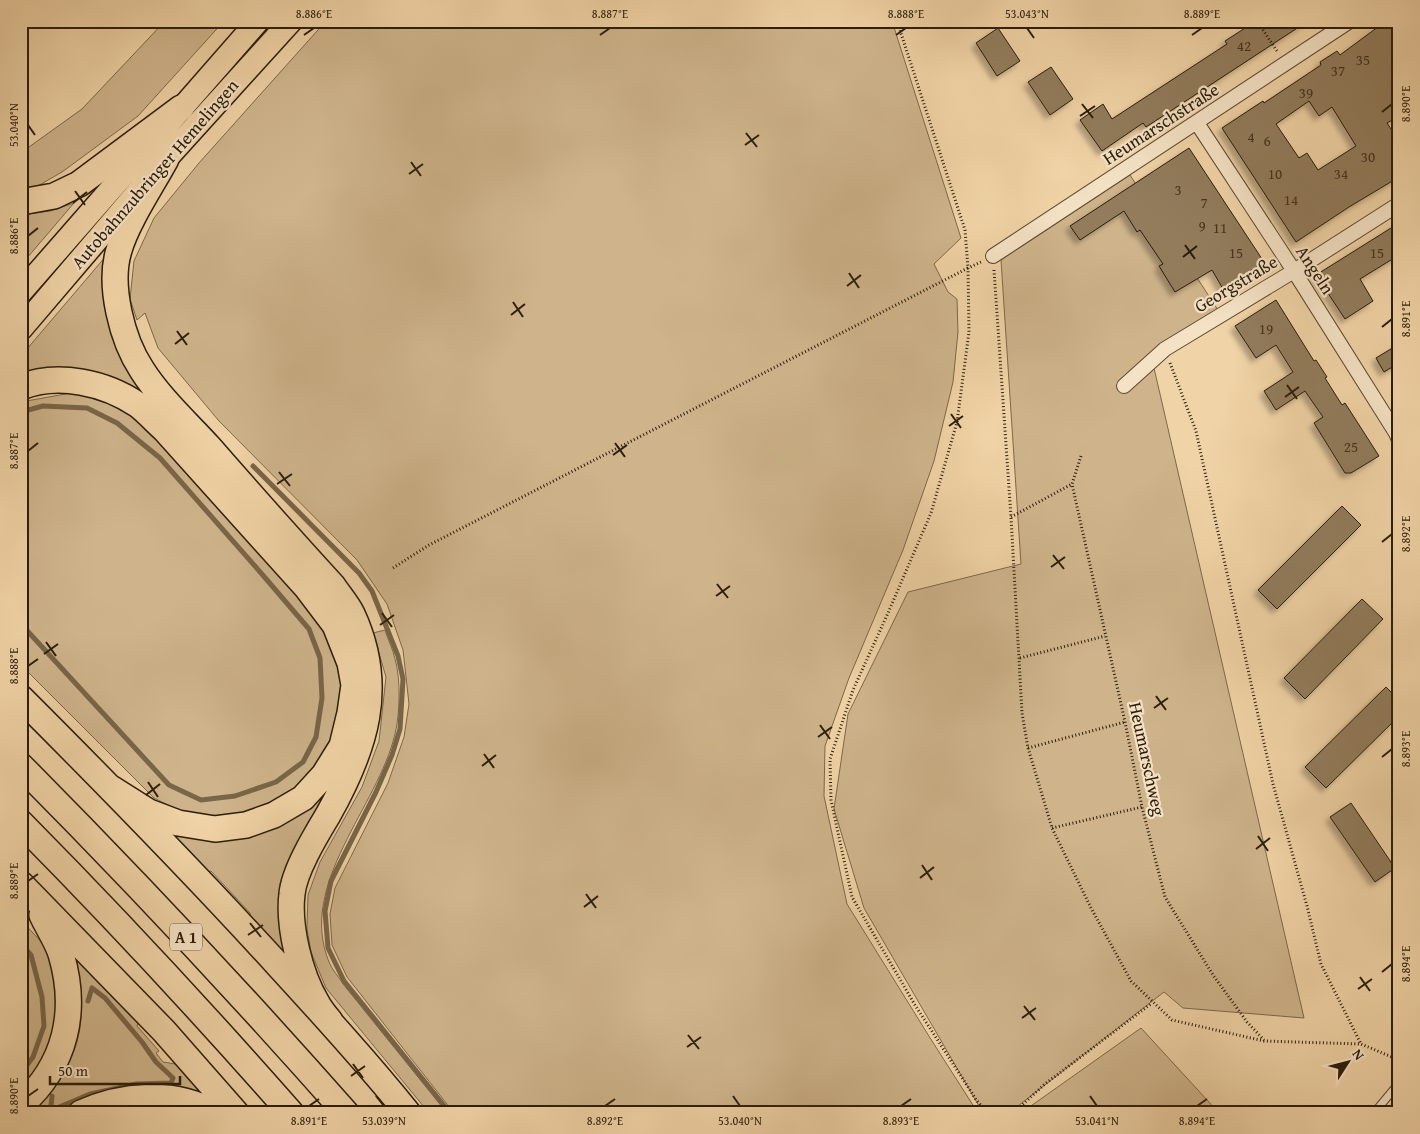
<svg xmlns="http://www.w3.org/2000/svg" width="1420" height="1134" font-family="'Gentium Book Plus',serif">
  <defs>
    <filter id="shadow"><feDropShadow dx="-4.5" dy="4.5" stdDeviation="2.5" flood-color="#0004"/></filter>
  </defs>
  <rect width="100%" height="100%" fill="#f0d3a6"/>
  <filter id="stains"><feTurbulence type="fractalNoise" baseFrequency=".004" numOctaves="4"/><feColorMatrix values="0 0 0 0 .2 0 0 0 0 .09 0 0 0 0 .02 0 0 0 .5 -.17"/></filter>
  <radialGradient id="worn" r=".72"><stop offset=".6" stop-color="#630" stop-opacity="0"/><stop offset="1" stop-color="#630" stop-opacity=".3"/></radialGradient>
  <path fill="#cfb48b" stroke="#7e684a" d="M165,21H224L138,116L62,172L36,187L21,188V156L29,147L82,109Z
    M326,21H892L961,238L934,264L948,292L957,299L958,332L953,382L934,461L903,550L849,678L825,746L824,796L847,904L932,1041L978,1113H454L347,977L332,945L330,914L335,888L388,783L404,737L409,704L403,650L387,604L357,560L219,421L158,348L145,313L137,320L130,299L134,261L154,218L199,163Z
    M1130,175L1218,310L1151,355L1304,1018L1183,1008L1164,992L1009,1113H983L864,908L834,809L848,714L908,592L1021,564L1001,260Z
    M74,203L21,265V215L50,211Z
    M112,249L109,283L165,411L21,379V356Z
    M71,393L108,401L133,415L163,441L295,591L323,628L335,652L342,693L332,741L311,773L284,799L248,813L210,816L184,813L154,798L21,665V402Z
    M385,630C388,640 393,649 395,659C401,679 400,714 395,734C378,807 297,884 329,962C332,970 339,977 343,984L447,1113H429L326,988L311,952L307,929L308,895L320,862L362,787L379,741L386,677L373,633Z
    M331,786L297,856L292,964L253,926L250,913L211,871L201,873L161,828L206,837Z
    M21,920L44,945L60,978L52,1048L21,1092Z
    M74,953L139,1019L137,1026L159,1051L156,1053L163,1062L181,1065L213,1102L85,1103L59,1113H31C61,1085 83,1048 81,1006C81,988 77,970 74,953Z
    M1141,1028L1219,1113H1021Z"/>
  <g fill="none" stroke-linecap="round" stroke-linejoin="round">
    <path stroke="#796548" stroke-width="5" d="M21,412L43,406L87,408L117,423L160,458L261,573L309,629L320,658L322,698L316,737L303,762L276,782L235,796L201,800L169,785L21,624
      M253,466L359,573L372,591L398,656L403,679L400,729L392,755L376,792L331,881L325,911L328,948L344,981L450,1113
      M21,944L31,955L42,997L44,1026L33,1057L21,1073
      M52,1096L51,1106L57,1108L90,1094L137,1084L171,1083L173,1078L156,1062L142,1042L105,998L92,988L88,1001"/>
  </g>
  <path fill="#927c5b" stroke="#2c1d0a" fill-rule="evenodd" filter="url(#shadow)" d="M1256,21H1308L1146,127L1143,123L1102,151L1080,120L1103,104L1112,119L1227,44L1225,41Z
    M1386,21H1390L1399,34V116L1387,123L1399,141V177L1349,207L1296,242L1222,128L1263,101L1264,103L1321,65L1320,62L1337,51L1340,55ZM1309,101L1319,116L1332,107L1356,146L1318,170L1307,153L1299,158L1276,124Z
    M998,28L1020,61L997,76L976,43Z
    M1051,67L1073,99L1050,115L1028,82Z
    M1189,148L1264,262L1223,289L1212,270L1175,292L1159,266L1163,264L1140,230L1137,232L1124,211L1080,240L1070,226Z
    M1399,223V255L1360,279L1373,301L1345,319L1316,275Z
    M1276,300L1314,361L1316,360L1327,377L1325,378L1342,405L1345,403L1379,456L1351,473H1345L1314,423L1323,417L1305,391L1276,410L1264,391L1293,372L1276,345L1256,358L1235,326Z
    M1399,344V363L1384,372L1376,358Z
    M1342,506L1361,525L1277,609L1258,590Z
    M1362,599L1383,619L1305,699L1284,678Z
    M1386,687L1399,700V716L1326,788L1305,767Z
    M1351,803L1395,868L1375,882L1330,817Z"/>
  <g fill="none" stroke-linecap="round" stroke-linejoin="round">
    <defs>
      <path id="service" d="M1374,1113L1399,1083"/>
      <path id="minor" d="M1197,123L1294,271L1396,433L1399,440
        M993,256L1350,21
        M1124,386L1165,349L1294,271L1399,204"/>
      <path id="trunk" d="M21,292L258,21
        M21,329L166,159L291,21"/>
      <path id="motorway" d="M166,159C152,185 127,222 119,250C108,285 122,340 142,370C159,397 187,423 209,447C250,494 291,540 333,586C339,595 347,604 352,614C386,687 365,749 328,815C316,835 294,871 292,894C288,926 300,975 317,1003C320,1009 325,1015 330,1021
        M21,202L54,196L79,184L181,108
        M21,387C58,372 106,383 138,405C147,412 155,421 164,429L307,588L335,625L350,663L354,685L350,713L342,746L324,775L303,798L274,815L246,825L215,829L178,823L149,812L111,788
        M21,698C109,786 195,874 278,965C323,1014 367,1062 408,1113
        M21,766C133,879 241,994 346,1113
        M21,823C114,917 204,1014 291,1113
        M21,884L164,1031L236,1113
        M21,1105C66,1065 78,1011 61,954C57,941 48,928 42,915
        M81,1113C121,1095 175,1089 213,1113"/>
    </defs>
    <use href="#service" stroke="#5d4a31" stroke-width="9"/>
    <use href="#minor" stroke="#5d4a31" stroke-width="16"/>
    <use href="#trunk" stroke="#2c1d0a" stroke-width="25"/>
    <use href="#motorway" stroke="#2c1d0a" stroke-width="28"/>
    <path stroke="#2c1d0a" stroke-width="3" stroke-dasharray="1 2.5" stroke-linecap="butt" d="M1257,21L1277,51
      M981,262L968,268L969,332L957,422L931,513L888,613L853,690L830,759L831,800L852,897L915,1005L977,1101L988,1113
      M994,270L1011,517L1022,713L1028,748L1052,828L1091,908L1131,981L1172,1020L1264,1041L1361,1044L1399,1060
      M1170,363L1196,431L1273,784L1307,906L1321,964L1361,1044
      M1081,456L1072,484L1125,722L1142,807L1165,897L1213,975L1247,1022L1264,1040
      M1011,517L1072,484
      M393,568L429,545L968,268L965,230L897,21
      M1020,658L1105,636
      M1028,748L1125,722
      M1052,828L1142,807
      M1004,1113L1020,1107L1045,1084L1152,1003"/>
    <use href="#service" stroke="#f5e2c5" stroke-width="7"/>
    <use href="#minor" stroke="#f5e2c5" stroke-width="14"/>
    <use href="#trunk" stroke="#f0d3a6" stroke-width="22"/>
    <use href="#motorway" stroke="#f0d3a6" stroke-width="25"/>
    <path stroke="#2c1d0a" stroke-width="4" stroke-dasharray="9 9" stroke-linecap="butt" d="M1397,1113L1399,1110"/>
  </g>
  <path fill="none" stroke="#2c1d0a" stroke-width="2" d="M1027,28L1034,38M304,35L314,28M600,35L610,28M896,35L906,28M1192,35L1202,28M1082,104L1093,118M1382,112L1392,104M1080,116L1095,106M28,125L35,135M746,133L757,147M745,145L759,135M411,162L421,176M409,174L423,164M75,191L85,205M73,203L87,192M28,236L38,228M1185,245L1195,259M1183,257L1197,246M849,273L859,288M847,286L861,275M513,302L523,317M511,315L525,304M1382,327L1392,319M177,331L187,345M175,344L189,333M1287,385L1297,399M1285,397L1299,387M951,414L961,428M949,426L963,416M615,443L625,457M28,451L38,443M613,455L627,445M279,472L290,486M277,484L292,474M1382,542L1392,534M1053,555L1064,569M1051,567L1065,557M717,584L728,598M716,596L730,586M382,613L392,627M380,625L394,615M46,642L56,656M44,654L58,644M28,666L38,659M1156,696L1166,710M1154,708L1168,698M820,725L830,739M818,737L832,727M484,754L494,768M1382,757L1392,749M482,766L496,755M148,782L158,797M146,795L160,784M1258,836L1268,851M1256,849L1270,838M922,865L932,880M920,878L934,867M28,881L38,874M586,894L596,908M584,907L598,896M250,923L261,937M248,935L263,925M1382,972L1392,964M1360,977L1370,991M1358,989L1372,979M1024,1006L1035,1020M1022,1018L1036,1008M688,1035L699,1049M687,1047L701,1037M353,1064L363,1078M351,1076L365,1066M28,1096L38,1089M376,1096L384,1106M733,1096L740,1106M1090,1096L1097,1106M309,1106L319,1099M605,1106L615,1099M901,1106L911,1099M1197,1106L1207,1099"/>
  <g text-anchor="middle" stroke-width="4.5" stroke-linejoin="round" paint-order="stroke">
    <g font-size="15" fill="#46351e">
      <text x="1244" y="51">42</text>
      <text x="1363" y="65">35</text>
      <text x="1338" y="76">37</text>
      <text x="1306" y="98">39</text>
      <text x="1251" y="142">4</text>
      <text x="1267" y="146">6</text>
      <text x="1368" y="162">30</text>
      <text x="1275" y="179">10</text>
      <text x="1341" y="179">34</text>
      <text x="1178" y="195">3</text>
      <text x="1291" y="205">14</text>
      <text x="1204" y="208">7</text>
      <text x="1202" y="231">9</text>
      <text x="1220" y="233">11</text>
      <text x="1236" y="258">15</text>
      <text x="1377" y="258">15</text>
      <text x="1266" y="334">19</text>
      <text x="1351" y="452">25</text>
    </g>
    <rect fill="#f5e2c5" stroke="#685842" stroke-width="1" x="170" y="923.5" width="32" height="27" rx="4"/>
    <g font-size="16" font-weight="bold" fill="#2c1d0a">
      <text x="186" y="943">A 1</text>
    </g>
    <g font-size="18" fill="#2c1d0a" stroke="#f5e2c5">
      <text transform="translate(1161 124) rotate(-33)" y="6">Heumarschstraße</text>
      <text transform="translate(155 174) rotate(-49)" y="6">Autobahnzubringer Hemelingen</text>
      <text transform="translate(1315 270) rotate(57)" y="6">Angeln</text>
      <text transform="translate(1236 284) rotate(-31)" y="6">Georgstraße</text>
      <text transform="translate(1147 759) rotate(78)" y="6">Heumarschweg</text>
    </g>
  </g>
  <rect width="1420" height="1134" fill="none" stroke="#f0d3a6" stroke-width="55"/>
  <g transform="translate(1348 1062) rotate(54)" stroke="#f5e2c5" stroke-width="4" paint-order="stroke">
  <path d="M0-4L9 19L0 12L-9 19Z" fill="#2c1d0a"/>
  <text y="-8" font-size="14" font-weight="bold" text-anchor="middle" fill="#2c1d0a">N</text>
  </g>
  <path d="M50 1076v8h130v-8" fill="none" stroke="#2c1d0a" stroke-width="2.5"/>
  <text x="58" y="1076" font-size="15" fill="#2c1d0a" stroke="#f5e2c5" stroke-width="4" paint-order="stroke">50 m</text>
  <rect x="28" y="28" width="1364" height="1078" fill="none" stroke="#2c1d0a" stroke-width="2"/>
  <g font-size="12" text-anchor="middle" fill="#2c1d0a">
    <text x="314" y="18">8.886°E</text>
    <text x="610" y="18">8.887°E</text>
    <text x="906" y="18">8.888°E</text>
    <text x="1027" y="18">53.043°N</text>
    <text x="1202" y="18">8.889°E</text>
    <text transform="translate(1406 104) rotate(-90)" y="4">8.890°E</text>
    <text transform="translate(14 125) rotate(-90)" y="4">53.040°N</text>
    <text transform="translate(14 236) rotate(-90)" y="4">8.886°E</text>
    <text transform="translate(1406 319) rotate(-90)" y="4">8.891°E</text>
    <text transform="translate(14 451) rotate(-90)" y="4">8.887°E</text>
    <text transform="translate(1406 534) rotate(-90)" y="4">8.892°E</text>
    <text transform="translate(14 666) rotate(-90)" y="4">8.888°E</text>
    <text transform="translate(1406 749) rotate(-90)" y="4">8.893°E</text>
    <text transform="translate(14 881) rotate(-90)" y="4">8.889°E</text>
    <text transform="translate(1406 964) rotate(-90)" y="4">8.894°E</text>
    <text transform="translate(14 1096) rotate(-90)" y="4">8.890°E</text>
    <text x="309" y="1125">8.891°E</text>
    <text x="384" y="1125">53.039°N</text>
    <text x="605" y="1125">8.892°E</text>
    <text x="740" y="1125">53.040°N</text>
    <text x="901" y="1125">8.893°E</text>
    <text x="1097" y="1125">53.041°N</text>
    <text x="1197" y="1125">8.894°E</text>
  </g>
  <rect width="100%" height="100%" filter="url(#stains)"/>
  <rect width="100%" height="100%" fill="url(#worn)"/>
</svg>
